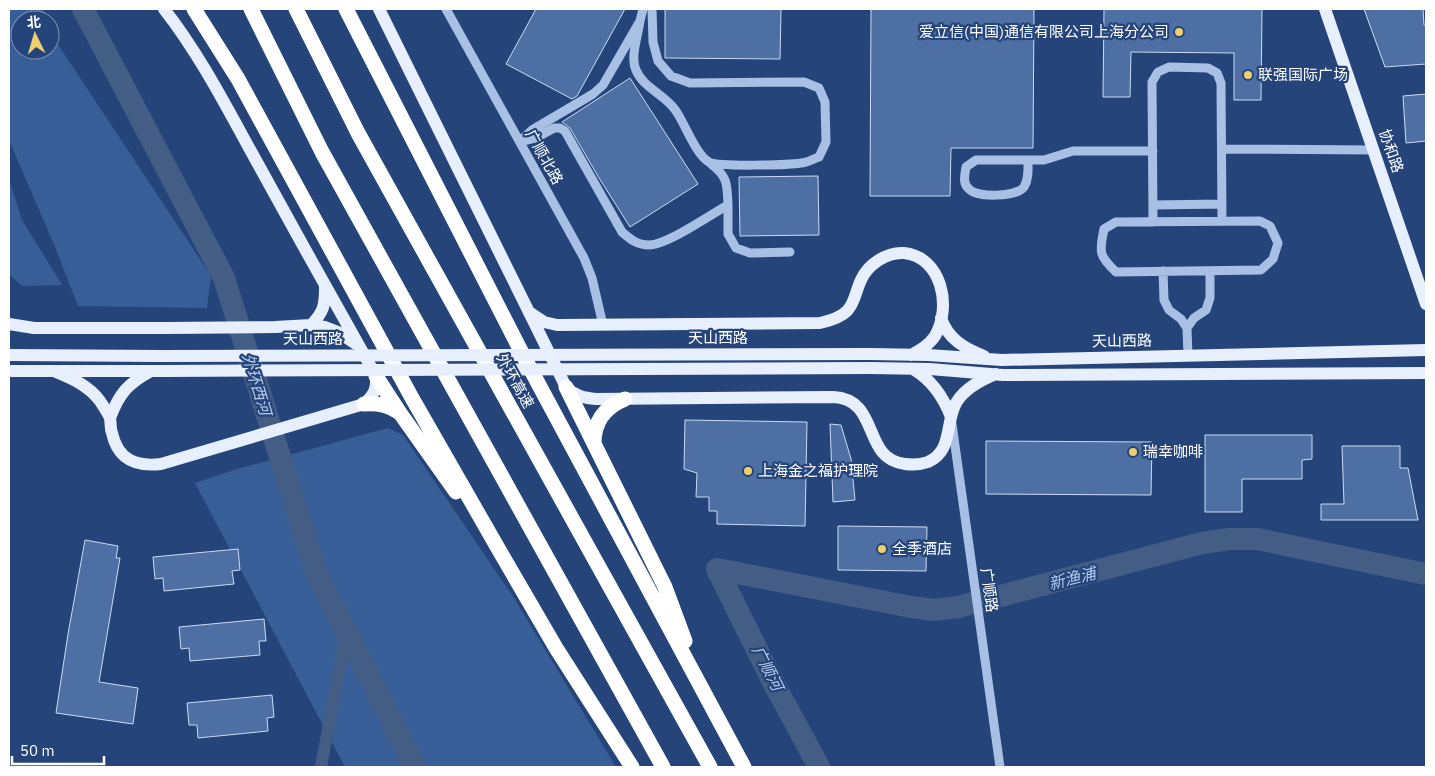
<svg xmlns="http://www.w3.org/2000/svg" width="1435" height="776" font-family="'IBM Plex Sans','Noto Sans SC',sans-serif">
  <rect width="100%" height="100%" fill="#25457a"/>
  <path fill="#385e98" d="M9,9H43L48,20H20V50H50V26L57,43L211,276L207,308L78,306L55,247L9,140Z
    M9,180L22,220L62,285L22,286L9,274Z
    M388,428L403,435L514,598L616,767H345L195,483L237,469Z"/>
  <g fill="none" stroke-linecap="round" stroke-linejoin="round">
    <path stroke="#445d84" stroke-width="12" d="M321,767L346,633"/>
    <path stroke="#445d84" stroke-width="22" d="M83,9L224,278L316,572L415,767
      M717,569L911,607L934,610L958,607L1202,543L1229,539H1257L1426,574
      M717,569L772,680L819,767"/>
  </g>
  <path fill="#4d6fa3" stroke="#cbdbf3" d="M536,9H625L577,96L572,99L506,64Z
    M665,9H781L780,59L665,58Z
    M871,9H1034L1033,148H951L950,196H870Z
    M1104,9H1262L1261,100H1234V53L1131,52L1130,97H1103Z
    M1364,9H1423L1424,25H1426V64L1385,67Z
    M630,78L698,184L630,227L599,178L570,128L562,122Z
    M1426,94V141L1406,143L1403,96Z
    M818,176L819,235L740,236L739,177Z
    M685,420L807,422L805,526L717,524V511H709V497H696L697,473L684,469Z
    M830,424L841,425L851,459L855,500L833,502Z
    M1205,435H1312V459L1302,460V479H1242V512H1205Z
    M986,441L1152,442L1151,495L986,494Z
    M1342,446H1400V468H1408L1418,520H1321V504H1344Z
    M838,526L927,527L926,571L838,570Z
    M85,540L118,546L116,558H120L99,682L138,688L133,724L56,713L68,634Z
    M238,549L240,570L232,571L234,584L164,591L163,578L155,579L153,557Z
    M264,619L266,641H259L260,655L190,661L189,648L181,649L179,627Z
    M272,695L274,717L267,718L268,731L198,738L197,725H189L187,703Z"/>
  <g fill="none" stroke-linecap="round" stroke-linejoin="round">
    <path stroke="#a8c0e4" stroke-width="9" d="M446,9L584,258L592,278L603,325
      M640,21C638,36 630,57 636,70C643,88 666,95 676,111C685,124 696,155 709,162C719,167 788,165 801,163C807,163 813,159 819,157L826,142L825,102L819,88L804,82L690,83L671,76L658,61L653,42L652,9
      M520,141L532,130L593,94L603,85L640,21L643,9
      M520,142L536,138L554,128H560L565,131L622,232C630,239 637,245 649,245C667,245 710,215 728,205C727,184 728,177 711,164
      M1222,149L1374,150
      M1028,160C1028,169 1029,179 1024,187C1017,197 977,198 969,189C962,183 965,175 966,167L976,160H1044L1073,151H1153
      M728,205V234L736,248L750,253L790,252
      M1153,205L1222,204
      M1260,221L1270,226L1278,243L1273,259L1261,270L1116,272C1099,256 1099,252 1104,229L1116,222Z
      M1153,222L1152,82L1158,72L1169,67L1208,68L1217,73L1221,83L1222,221
      M1163,271L1164,300L1169,310L1181,319L1187,328L1188,356
      M1187,328L1194,318L1206,310L1210,298V271
      M952,424L1000,767"/>
    <path stroke="#e8effc" stroke-width="12" d="M379,9L566,387C575,396 584,398 596,399L833,397C881,399 861,459 905,464C913,465 920,465 928,462C953,451 945,423 956,403C965,388 981,380 996,374
      M1325,9L1426,304
      M529,312L544,322L557,325L820,323C829,321 840,318 847,311C855,303 856,290 861,280C868,264 887,252 904,253C942,257 952,307 935,336C929,345 920,350 911,355
      M941,318C948,339 964,348 984,356
      M9,324L34,328H166L275,327L311,325L325,327L338,332L356,344
      M311,325C324,312 325,305 325,287
      M870,354L928,355L1002,360L1426,350
      M9,355L163,356
      M870,368L930,369L1003,375L1426,373
      M913,369C932,380 943,396 951,417
      M9,371H163
      M56,372C73,379 89,386 100,401C103,406 108,413 110,418C111,423 110,428 112,433C118,460 136,467 161,464L364,404C374,395 377,389 376,376C336,305 297,235 258,164C229,112 201,56 164,9
      M110,418C119,394 127,384 151,371"/>
    <path stroke="#fff" stroke-width="15" d="M194,9L238,79L412,398L499,550L556,648L632,767
      M251,9L322,152L663,767
      M296,9L358,133L710,767
      M346,9L524,357L744,767
      M376,376L400,413L456,492
      M566,387L665,587L685,641
      M364,404C379,403 388,405 400,413
      M594,443C594,421 605,407 625,399"/>
    <path stroke="#e8effc" stroke-width="12" d="M163,356L870,354
      M163,371L870,368"/>
  </g>
  <g fill="#eecf6c" stroke="#25457a" stroke-width="2">
    <circle cx="1179" cy="32" r="5"/>
    <circle cx="1248" cy="75" r="5"/>
    <circle cx="1133" cy="452" r="5"/>
    <circle cx="748" cy="471" r="5"/>
    <circle cx="882" cy="549" r="5"/>
  </g>
  <g text-anchor="middle" stroke-width="4.5" stroke-linejoin="round" paint-order="stroke">
    <g font-size="15" fill="#fff" stroke="#25457a" text-anchor="start">
      <text x="1169" y="37" text-anchor="end">爱立信(中国)通信有限公司上海分公司</text>
      <text x="1258" y="80">联强国际广场</text>
      <text x="1143" y="457">瑞幸咖啡</text>
      <text x="758" y="476">上海金之福护理院</text>
      <text x="892" y="554">全季酒店</text>
    </g>
    <g font-size="15" fill="#fff" stroke="#25457a">
      <text transform="translate(1391 151) rotate(71)" y="5">协和路</text>
      <text transform="translate(544 157) rotate(61)" y="5">广顺北路</text>
      <text x="718" y="343">天山西路</text>
      <text x="313" y="344">天山西路</text>
      <text transform="translate(1122 341) rotate(-1)" y="5">天山西路</text>
      <text transform="translate(515 381) rotate(61)" y="5">外环高速</text>
      <text transform="translate(989 590) rotate(82)" y="5">广顺路</text>
    </g>
    <g font-size="16" font-style="italic" fill="#b3caec" stroke="#25457a">
      <text transform="translate(257 384) rotate(73)" y="6">外环西河</text>
      <text transform="translate(1072 578) rotate(-14)" y="6">新渔浦</text>
      <text transform="translate(768 668) rotate(63)" y="6">广顺河</text>
    </g>
  </g>
  <rect width="1435" height="776" fill="none" stroke="#ffffff" stroke-width="20"/>
  <g transform="translate(35 35) rotate(355)"><circle r="24" fill="#25457a" stroke="#7c8faf"/>
  <path d="M0-4L9 19L0 12L-9 19Z" fill="#eecf6c"/>
  <text y="-8" font-size="14" font-weight="bold" text-anchor="middle" fill="#ffffff">北</text>
  </g>
  <path d="M12 756v8h92v-8" fill="none" stroke="#ffffff" stroke-width="2.5"/>
  <text x="20" y="756" font-size="15" fill="#ffffff" stroke="#25457a" stroke-width="4" paint-order="stroke">50 m</text>
</svg>
